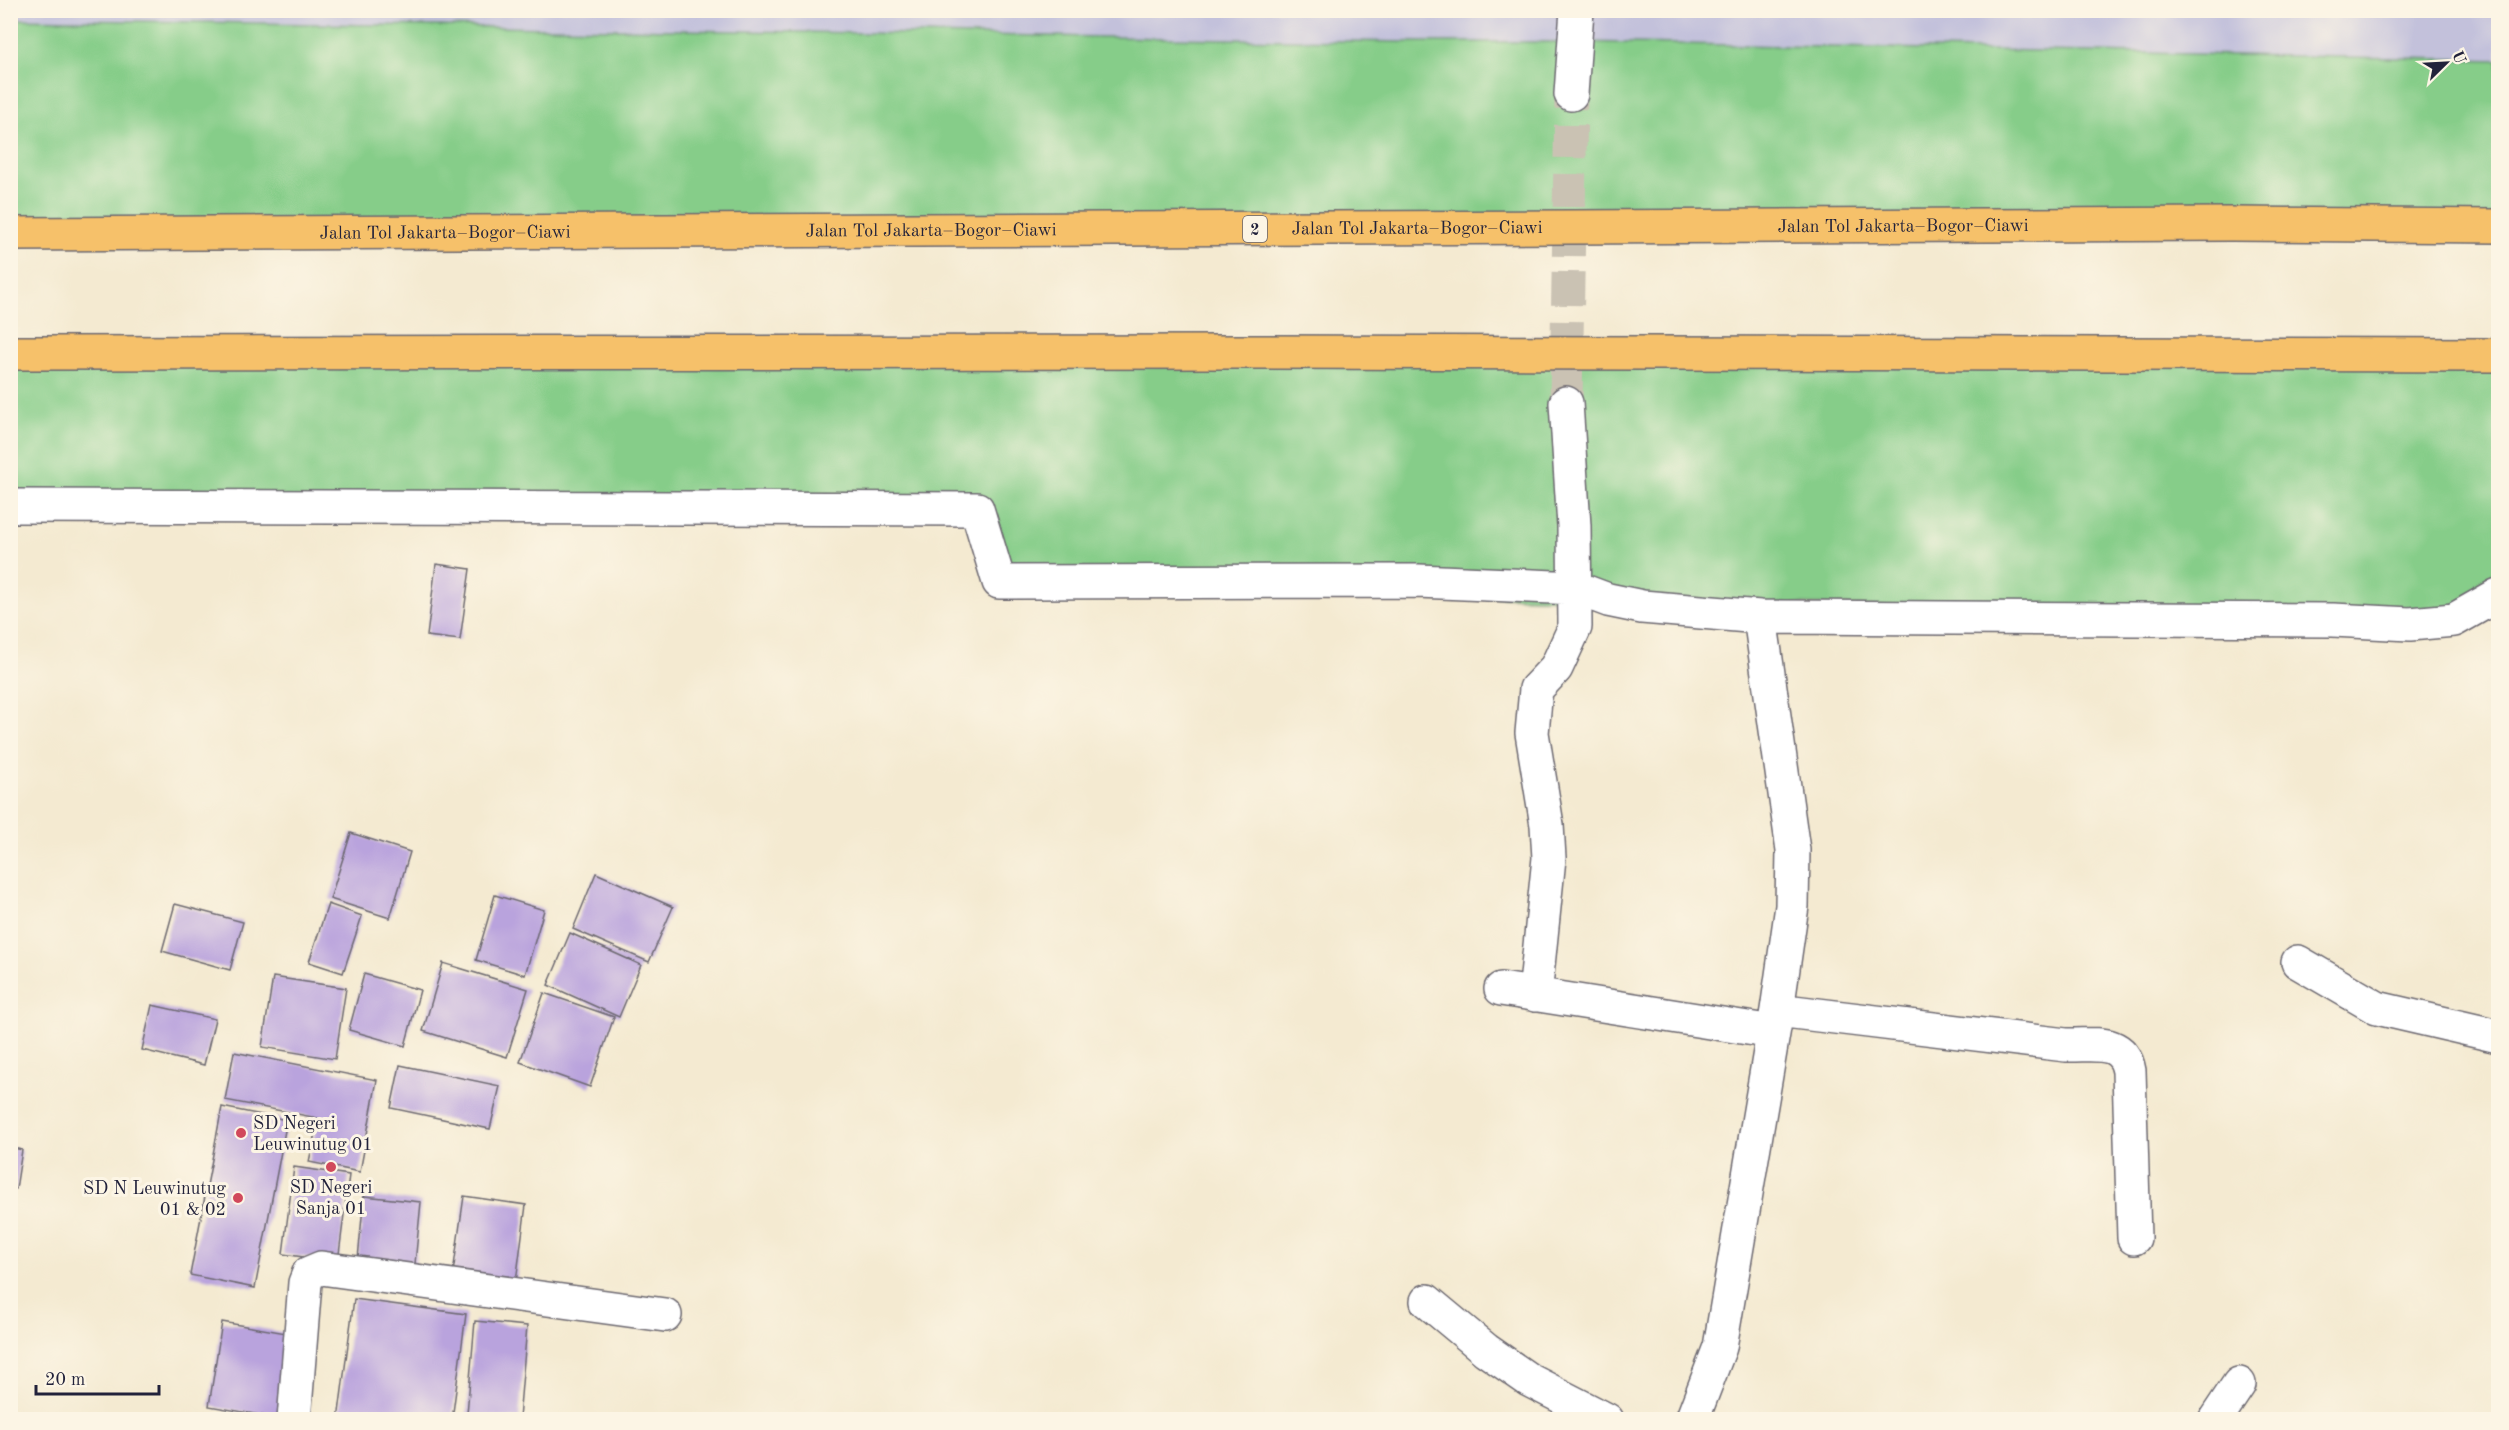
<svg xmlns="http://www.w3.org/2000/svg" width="2509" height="1430" font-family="'Old Standard TT',serif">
  <rect width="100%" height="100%" fill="#fcf5e5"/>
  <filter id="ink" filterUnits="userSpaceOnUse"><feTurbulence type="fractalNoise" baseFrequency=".0167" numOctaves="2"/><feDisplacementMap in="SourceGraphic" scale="12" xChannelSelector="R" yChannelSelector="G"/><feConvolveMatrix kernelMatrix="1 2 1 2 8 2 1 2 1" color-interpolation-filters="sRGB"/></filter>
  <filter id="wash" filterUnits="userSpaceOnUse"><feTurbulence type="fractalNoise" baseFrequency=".008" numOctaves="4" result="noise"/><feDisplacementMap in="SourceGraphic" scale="24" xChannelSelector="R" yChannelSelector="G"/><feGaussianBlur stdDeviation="1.35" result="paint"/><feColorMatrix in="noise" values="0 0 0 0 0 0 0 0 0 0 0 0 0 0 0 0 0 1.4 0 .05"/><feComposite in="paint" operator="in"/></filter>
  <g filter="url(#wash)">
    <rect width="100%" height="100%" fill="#f4ead1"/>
    <path fill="#c3c1db" d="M11,10H2498V60L11,20Z"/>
    <path fill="#86cd89" stroke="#547862" stroke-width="1.5" d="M11,19L1405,42H1575L2498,60V226L11,235Z
      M10,353L2498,355V595L2454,620L1608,600L999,582L977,509H11Z"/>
    <g id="blocks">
      <path fill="#b9a3dd" d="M436,564L470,569L460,640L427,636Z
        M351,833L410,852L390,918L330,899Z
        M596,873L673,907L649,962L573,929Z
        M495,895L544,910L525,975L476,960Z
        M175,904L243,922L230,970L162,951Z
        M328,904L362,916L343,973L309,962Z
        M570,933L641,965L619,1017L548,985Z
        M443,963L528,989L507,1057L423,1031Z
        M364,974L420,990L405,1046L349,1030Z
        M273,977L346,988L335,1059L262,1047Z
        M544,993L614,1017L590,1087L520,1062Z
        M152,1005L215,1019L204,1065L142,1050Z
        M234,1052L377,1080L360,1172L309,1162L318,1118L225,1100Z
        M400,1065L500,1086L490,1129L391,1108Z
        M222,1107L287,1120L255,1288L190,1275Z
        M10,1147L22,1150L16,1189L10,1188Z
        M294,1167L349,1175L338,1262L283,1254Z
        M364,1196L421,1202L414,1274L357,1269Z
        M464,1196L526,1205L516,1282L453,1273Z
        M354,1299L466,1314L452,1420H338Z
        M475,1321L527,1326L519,1419L467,1414Z
        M222,1322L298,1335L283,1419L209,1406Z"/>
    </g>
  </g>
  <g filter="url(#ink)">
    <use href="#blocks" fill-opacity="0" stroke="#6c6870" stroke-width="1.5"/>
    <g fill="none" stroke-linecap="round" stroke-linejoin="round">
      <path stroke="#cac2b3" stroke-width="33" stroke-dasharray="33 16" stroke-linecap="butt" d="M1566,403L1571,94"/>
      <defs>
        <path id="minor" d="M1571,94L1577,10
          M10,506L977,509L999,582L1418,581L1576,588L1608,600L1642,607L1760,617L2333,620L2410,624L2454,620L2498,595
          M1760,617L1793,850L1792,906L1777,1010L2066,1045C2093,1046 2123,1037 2129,1071L2134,1238
          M2298,962L2377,1008L2498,1036
          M1501,989L1773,1032
          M1535,995L1549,858L1547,825L1532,733L1536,689L1556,668L1575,627L1574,526L1566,403
          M1427,1301L1486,1350L1529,1380L1607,1420
          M294,1420L305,1283L309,1273L321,1268L665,1315
          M1692,1420L1720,1347L1777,1010
          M2215,1420L2239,1384"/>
        <g id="highway">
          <path id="s1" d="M10,234L2231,224L2498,226"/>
          <path d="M10,353L1241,352L2498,355"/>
        </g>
      </defs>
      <use href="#minor" stroke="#6c6870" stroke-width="36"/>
      <use href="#highway" stroke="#6c6870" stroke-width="36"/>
      <use href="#minor" stroke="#fff" stroke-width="33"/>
      <use href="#highway" stroke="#f6c16b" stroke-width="33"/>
    </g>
  </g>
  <g fill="#d1495b" stroke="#fcf5e5" stroke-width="2">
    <circle cx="241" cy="1133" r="6"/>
    <circle cx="331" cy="1167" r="6"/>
    <circle cx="238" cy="1198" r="6"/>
  </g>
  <g text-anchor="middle" stroke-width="6" stroke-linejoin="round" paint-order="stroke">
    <rect fill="#fcf5e5" stroke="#63616e" stroke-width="1.5" x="1243" y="216" width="24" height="26" rx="4.5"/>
    <g font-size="16" font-weight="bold" fill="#22223b">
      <text x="1255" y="235">2</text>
    </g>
    <g font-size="18" fill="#22223b" stroke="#fcf5e5">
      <text dy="6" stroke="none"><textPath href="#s1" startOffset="1893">Jalan Tol Jakarta–Bogor–Ciawi</textPath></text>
      <text dy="6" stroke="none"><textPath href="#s1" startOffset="1407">Jalan Tol Jakarta–Bogor–Ciawi</textPath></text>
      <text dy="6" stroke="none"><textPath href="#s1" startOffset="921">Jalan Tol Jakarta–Bogor–Ciawi</textPath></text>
      <text dy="6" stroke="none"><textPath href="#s1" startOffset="435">Jalan Tol Jakarta–Bogor–Ciawi</textPath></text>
    </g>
    <g font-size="18" fill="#22223b" stroke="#fcf5e5" text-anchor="start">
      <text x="253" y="1129">SD Negeri<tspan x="253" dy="21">Leuwinutug 01</tspan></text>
      <text x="331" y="1193" text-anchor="middle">SD Negeri<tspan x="331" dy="21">Sanja 01</tspan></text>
      <text x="226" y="1194" text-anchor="end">SD N Leuwinutug<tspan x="226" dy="21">01 &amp; 02</tspan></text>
    </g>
  </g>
  <rect width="2509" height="1430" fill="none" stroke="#fcf5e5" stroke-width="36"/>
  <g transform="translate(2446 63) rotate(66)" stroke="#fcf5e5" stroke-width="4.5" paint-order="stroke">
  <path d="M0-4.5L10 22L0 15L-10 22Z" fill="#22223b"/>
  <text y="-9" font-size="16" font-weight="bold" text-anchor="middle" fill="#22223b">U</text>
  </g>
  <path d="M36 1385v9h123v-9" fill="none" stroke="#22223b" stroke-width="3"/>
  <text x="45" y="1385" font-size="18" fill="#22223b" stroke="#fcf5e5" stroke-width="4.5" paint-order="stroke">20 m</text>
</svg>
